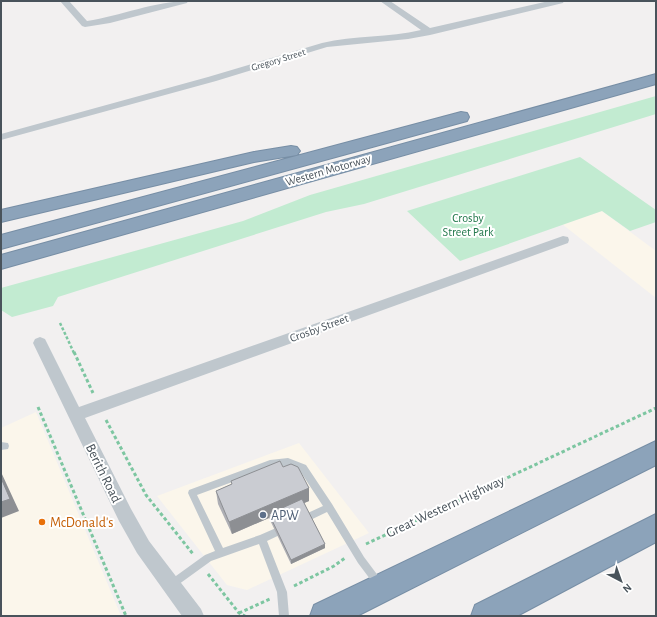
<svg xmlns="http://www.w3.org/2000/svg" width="657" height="617" font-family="'Alegreya Sans',sans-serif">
  <rect width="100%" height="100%" fill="#f2f0f0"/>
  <path fill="#fbf6eb" d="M602,211L656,251V298L562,224Z
    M36,412L121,616H1V428Z
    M299,443L369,533L247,590L227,585L157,496Z"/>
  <path fill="#c2ebd1" d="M656,96V114L364,204L326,212L58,297L53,306L12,317L1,310V288L243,221L310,195Z
    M580,157L656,210V222L630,231L602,211L460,261L407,211Z"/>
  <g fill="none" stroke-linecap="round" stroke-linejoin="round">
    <defs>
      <path id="highway" d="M656,74V84L1,269V255Z
        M461,112L467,113L469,117L467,121L1,249V235Z
        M291,146L297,147L300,151L297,155L254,162L1,222V210L254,152Z
        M656,441V465L357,616H310L314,605Z
        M656,514V542L517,616H471L475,605Z"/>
    </defs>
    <use href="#highway" stroke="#778ea5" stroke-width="2"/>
    <path stroke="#7dc6a1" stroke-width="2.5" stroke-dasharray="3 2" stroke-linecap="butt" d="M60,323L74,353"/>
    <path stroke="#7dc6a1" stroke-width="3" stroke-dasharray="3.5 2.5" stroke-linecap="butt" d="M74,352L93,393
      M38,407L126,616
      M106,420L146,495L193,554
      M366,544L656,408
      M208,574L239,613L245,616
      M294,586L334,566L345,558
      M239,613L270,599"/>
    <path fill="#bfc7cd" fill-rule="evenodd" d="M1,442L8,443L9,446L8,449L1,450Z
      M288,458L306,465L332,504L364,557L382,581L384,584L382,587L379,589L376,587L358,563L327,512L302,524L299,523L298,520L299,517L323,506L300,471L288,466L270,468L197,495L223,548L260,535L283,525L286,526L287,529L286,532L267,541L287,592L289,616H279L277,592L259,544L211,561L175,587L172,589L169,587L167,584L169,581L205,555L215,551L188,493L189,490L270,460Z"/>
    <path fill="#bfc7cd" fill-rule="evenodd" d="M60,1H69L87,21C120,16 155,1 188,1L187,3L110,23L85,27L82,26Z
      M380,1H390L430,28L549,1H564L563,3L430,35L408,39L327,47L216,81L1,140V134L208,77L322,43C354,35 389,38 421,30Z
      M563,236L568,237L569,240L568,243L85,418L131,509L149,541L201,609L204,616H182L137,553L119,521L33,343L35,339L40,337L45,339L79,407Z"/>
    <use href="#highway" fill="#8ca3ba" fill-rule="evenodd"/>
  </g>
  <path fill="#aeafb5" d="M283,467L309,488V501L304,503L325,544V548L291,564L269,518L232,534L218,504L216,491L232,484L231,481Z"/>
  <path fill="#8d8f93" d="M1,472L19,511L1,518Z
    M309,488V501L271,517L269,514V518L232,534L229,522Z
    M325,544V548L291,564V560Z"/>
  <path fill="#caccd2" stroke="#8d8f93" d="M280,461L283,467L291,464L298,467L309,488L229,522L216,491L232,484L231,481Z
    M1,478L10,499L1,502Z
    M302,499L325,544L291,560L269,514Z"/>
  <circle fill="#5c6f8a" stroke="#fff" stroke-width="1.5" cx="263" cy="515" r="4"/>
  <circle fill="#e8710a" stroke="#fff" stroke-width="1.5" cx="42" cy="522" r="4"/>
  <g text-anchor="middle" stroke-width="4" stroke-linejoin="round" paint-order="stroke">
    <g font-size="10" fill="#49535b" stroke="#fff">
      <text transform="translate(278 59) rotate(-17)" y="4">Gregory Street</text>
    </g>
    <g font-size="12" fill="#49535b" stroke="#fff">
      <text transform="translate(328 170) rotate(-16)" y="4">Western Motorway</text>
      <text transform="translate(319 328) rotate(-20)" y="4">Crosby Street</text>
    </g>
    <g font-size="12" fill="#20774a" stroke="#fff">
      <text x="468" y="222">Crosby<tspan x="468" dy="14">Street Park</tspan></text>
    </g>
    <g font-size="14" fill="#49535b" stroke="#fff">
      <text transform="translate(104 473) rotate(64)" y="5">Berith Road</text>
      <text transform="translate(445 506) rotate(-25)" y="5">Great Western Highway</text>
    </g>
    <g font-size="14" fill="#4e5e75" stroke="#fff" text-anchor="start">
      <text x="271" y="520">APW</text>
    </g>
    <g font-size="14" fill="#c56008" stroke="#fff" text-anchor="start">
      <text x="50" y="527">McDonald's</text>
    </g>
  </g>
  <rect width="657" height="617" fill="none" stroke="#49535b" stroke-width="4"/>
  <g transform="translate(621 581) rotate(139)" stroke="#ffffff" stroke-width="3" paint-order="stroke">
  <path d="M0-3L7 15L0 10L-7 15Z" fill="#49535b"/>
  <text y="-6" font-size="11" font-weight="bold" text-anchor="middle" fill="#49535b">N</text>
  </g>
</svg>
